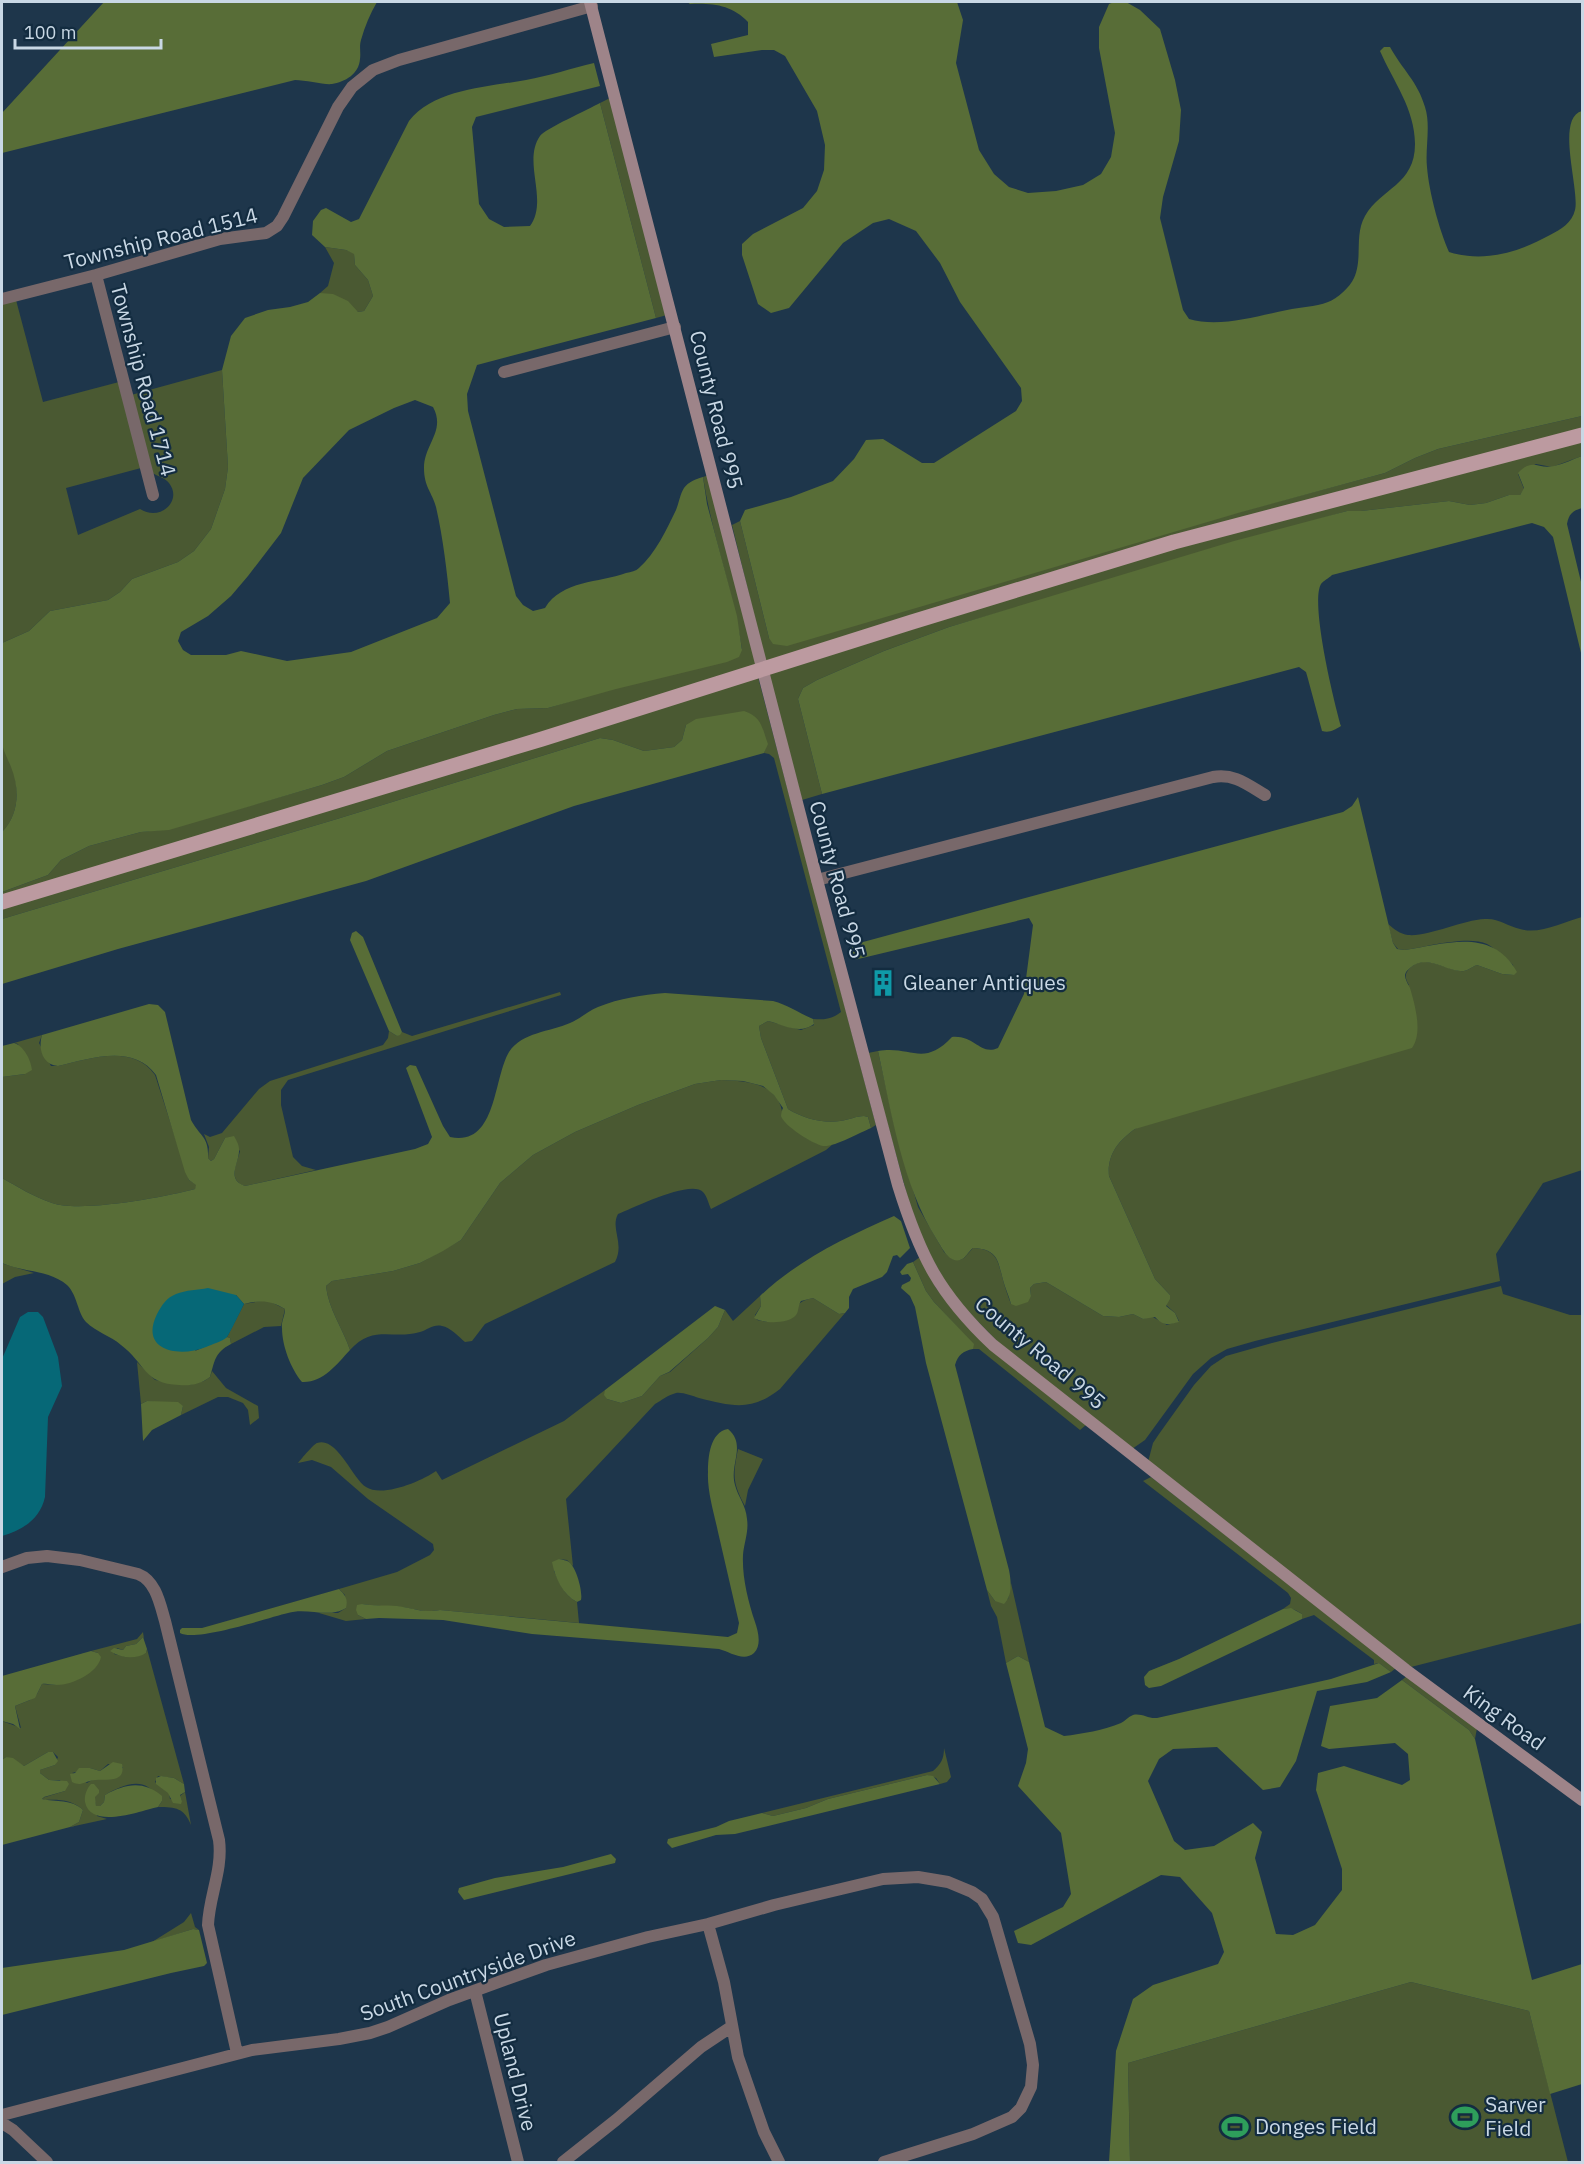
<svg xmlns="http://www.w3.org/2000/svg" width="1584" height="2164" font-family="'IBM Plex Sans',sans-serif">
  <rect width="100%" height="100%" fill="#1e364b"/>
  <path fill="#4a5932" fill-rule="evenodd" d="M610,98L667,315L656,318L600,103Z
    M325,247L346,250L354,253L355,265L368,280L373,296L364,311L358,312L320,293L328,286L334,263Z
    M16,300L43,402L119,382L141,468L66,488L78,535L140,509C160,522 183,501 169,483C165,478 158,476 152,473L131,395L222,370L228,467L225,489L211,529L194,551L178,562L132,579L120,592L108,600L50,611L29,631L2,643V304Z
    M1582,416V428L766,664L732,525L740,521L769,638L1385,473L1415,458L1438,449Z
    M1582,441V456L1552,467L1536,464L1518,474L1524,489L1520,495H1509L1486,503L1470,505L1449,501L1361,511H1347L949,627L884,651L817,680L803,688L798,699L822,794L802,800L769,674L1144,557Z
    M709,475L757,667L2,900V892L48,875L61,860L89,846L141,832L169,829L322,785L344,777L387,751L494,715L517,709L548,708L742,649C733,591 712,535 703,477Z
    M758,677L876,1125L871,1128L868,1117L864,1116C856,1116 849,1120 840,1121C824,1124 802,1118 788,1109L761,1038L759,1026L768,1021L801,1030L814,1025L813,1019C825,1020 832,1019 841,1012L774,758L769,754L764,753L767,744L686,725L682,740L674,747L644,751L613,740L600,738L337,819L2,919V903Z
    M2,744C18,769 25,810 2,832Z
    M1582,917V1170L1543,1183L1496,1254L1500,1281L1255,1341L1227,1349L1211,1358L1193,1374L1145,1440L1132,1449L999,1343L954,1297L926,1248L909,1202L868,1053L878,1051L894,1124L918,1207L944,1252L952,1259L960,1260L964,1258L973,1248C997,1249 998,1261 1003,1280C1005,1288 1008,1296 1011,1304L1031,1296L1030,1288L1034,1284L1046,1282L1103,1316L1119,1317L1133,1314L1143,1319L1151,1316L1167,1325L1179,1321L1175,1313L1166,1305L1170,1295L1155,1279L1109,1176C1107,1155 1118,1141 1135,1129L1409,985C1405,978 1404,974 1410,968C1425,954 1444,969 1460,971C1467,972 1471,967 1477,965L1502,974L1514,975L1513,965C1506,958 1496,949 1487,944C1468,935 1425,947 1405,950L1398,949L1393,943L1388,924C1394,929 1400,934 1408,935C1428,937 1462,920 1485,919C1499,918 1507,926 1520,929C1539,935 1564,922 1582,917Z
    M560,992L561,995L288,1080L281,1090V1105L293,1157L302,1166L316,1170L245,1186C227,1180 237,1164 240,1151L225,1138L214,1159L211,1161L208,1158L209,1147L204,1134L210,1137L222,1133L259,1089L270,1081L383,1045L388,1038L389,1031L397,1036L402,1032L412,1036Z
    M42,1035L39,1043L51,1066H58C89,1059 133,1043 155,1075L189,1180L197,1185L195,1189C165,1197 80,1213 52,1203C34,1197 18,1187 2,1178V1077L25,1074L18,1044L14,1043Z
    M721,1080C744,1081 777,1082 782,1111C796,1128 808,1148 833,1144L826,1150L711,1209C709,1205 707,1196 703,1192C691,1179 633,1208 618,1214C610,1229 625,1243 615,1262L485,1324L472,1341L465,1342C459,1337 450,1327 442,1326C433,1324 428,1330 420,1332C393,1340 373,1324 350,1350C343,1329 328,1308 326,1286L332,1281L393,1271L420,1263L461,1240L500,1183L533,1155L575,1132L638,1105L695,1084Z
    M920,1257L936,1288L975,1335L1086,1425L1080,1430L979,1349H973V1344L934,1302L926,1291L913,1262Z
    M2,1263L4,1264L34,1273L15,1277L2,1284Z
    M1501,1286L1503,1294L1570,1315H1582V1623L1411,1667L1148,1462L1153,1443L1159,1434L1194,1385L1211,1366L1226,1356L1272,1343Z
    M760,1296L761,1306L755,1315L757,1320C798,1329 784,1303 813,1298L839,1314L845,1313L780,1389C751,1412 732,1406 699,1398C692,1396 683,1392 676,1393C668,1395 662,1400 655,1404L566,1499L573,1566L567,1560L559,1559L554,1571C560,1584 564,1595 577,1602L579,1623L440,1610C423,1613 417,1609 401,1607C388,1606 375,1606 362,1604L358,1615L366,1619L346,1621L319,1613H338L346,1608L345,1595L339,1589L397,1572L430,1555L434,1550L433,1544L368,1499L331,1467L312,1460L298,1463C302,1458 314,1444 317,1443C337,1436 352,1478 366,1487C382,1498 422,1481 436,1471L442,1480L564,1421L605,1390L607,1399L621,1403L642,1396L660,1376L670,1372L708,1338L718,1327L725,1310L733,1321Z
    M267,1300L285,1309L281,1326L264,1327L231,1344L230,1338L227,1337L244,1304Z
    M137,1362L155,1380L189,1385L204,1381L210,1377L212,1371L226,1388L258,1406L259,1418L250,1425L248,1410L243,1403L228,1397H218L181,1415L183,1406L147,1401L141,1404Z
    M738,1449L763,1459L748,1490L745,1506C732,1482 733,1475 738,1449Z
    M1151,1477L1396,1668L1391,1672L1379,1663L1374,1664V1660L1314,1615L1302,1619V1614C1295,1609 1292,1608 1283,1609L1290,1604L1291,1598L1288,1593L1143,1481Z
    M1011,1583L1029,1662L1018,1656L1006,1663L997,1617L991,1606L987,1590L995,1601L1008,1599Z
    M143,1632L144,1639L143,1637L136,1644L126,1646L123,1650L117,1648L114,1654L127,1657L146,1653L147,1649L184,1784L174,1778L158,1776L155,1782L169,1793L170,1799L182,1801L180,1796L185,1792L191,1825C184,1808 176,1807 158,1807L162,1801C158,1797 153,1790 148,1787C135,1779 117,1788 105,1795L104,1802L100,1806H96L91,1784L97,1816L107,1819L70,1827L79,1822L83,1810C73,1800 58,1799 45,1800L42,1798L65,1791L60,1780H49L40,1773V1770L55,1765L58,1757L53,1752H48L24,1766L6,1757L2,1760V1721L21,1728L15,1706L30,1700L37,1694L42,1684L57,1685L98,1653L91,1651L137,1639ZM108,1764L123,1767L118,1776L92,1780L87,1783L72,1773L90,1768L100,1771Z
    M1407,1676L1477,1728L1475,1739L1469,1730L1402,1680Z
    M944,1748L951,1777L947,1782L940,1784L936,1778L927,1775L828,1799L806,1808L773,1816L762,1813L933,1771C941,1764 944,1759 944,1748Z
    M191,1913L195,1927L199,1930L193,1929L152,1942L184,1922Z
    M1411,1982L1529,2011L1568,2162H1130L1128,2063Z"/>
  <path fill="#586d37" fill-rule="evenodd" d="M104,2H377C370,14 365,26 361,40C359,47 361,52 360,59C359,74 345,82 332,84C324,85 306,80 295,80L2,153V113Z
    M687,2H957L963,20L956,63L979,150L994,174L1009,187L1028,193L1056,191L1083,185L1101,174L1111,157L1115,133L1099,48V27L1109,4L1114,2H1126L1140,10L1160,29L1175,80L1181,110L1179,141L1163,197L1160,218L1183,310L1189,319C1220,328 1256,316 1287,310C1300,307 1315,307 1328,302C1337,299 1350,287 1354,278C1363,259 1354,235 1365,216C1381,188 1415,185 1415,144C1415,109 1393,81 1380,51L1384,47H1390C1402,69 1418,82 1425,107C1431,125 1425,148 1427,167C1429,192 1439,229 1449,252C1484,263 1519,252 1550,235C1561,229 1572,223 1575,210C1580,190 1555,118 1582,111V416L1438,449L1415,458L1385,473L1238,513L787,646L773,644L769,638L740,521L745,510L791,497L833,481L854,459L866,440L883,439L922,463H934L1016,411L1022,401L1021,388L960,302L940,263L916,231L889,219L873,223L843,243L789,308L771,313L758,304L742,255V244L753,234L803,208L817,191L824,170L825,145L817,111L785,56L774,50H762L714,57L711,44L748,35V22C732,5 713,3 690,4Z
    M594,63L600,86L476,117L472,127L479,204L489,219L504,227L530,226C549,200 522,162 540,136C545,129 589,109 600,103L656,318L477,365L467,394L468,411L516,596L523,605L533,611L545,608C562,580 599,583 626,573C631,572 636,571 639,568C655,554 667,529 676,510C679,503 680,494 684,488C688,482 696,479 703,477L707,504L737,616L742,650L739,657L727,662L616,689L548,708L517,709L494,715L387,751L344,777L322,785L169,830L141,832L89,846L61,860L48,875L2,892V832C19,815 20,789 11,767C8,759 2,749 2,741C0,709 1,675 2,643L29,631L50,611L108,600L120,592L132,579L178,562L194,551L211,529L225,489L228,467L222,370L231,336L245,318L268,310L290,307L308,302L320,293L333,294L348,301L358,312L364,311L373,296L368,280L355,265L354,254L346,250L325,247L312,235L313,221L321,210L326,208L351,222L359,219L409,121C434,89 488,87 526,80C549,76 572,68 594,63ZM415,400L433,407C446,431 424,444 424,468C424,487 432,492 436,507C443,538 447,571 450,603L437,618L351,652L287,661L241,651L226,655H191L183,650L178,641L181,632L208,616L231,596L248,576L281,533L303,478L349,430L394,408Z
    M1582,456V508C1572,511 1569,514 1567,524L1582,586V657L1553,537L1544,527L1532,523L1332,575C1329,578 1323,581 1321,584C1310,603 1334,702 1341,726C1334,730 1330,733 1322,731L1308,679L1306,672L1299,667L822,794L798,699L803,688L817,680L884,651L949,627L1234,541L1347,511H1361L1449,501L1470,505L1486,503L1509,495H1520L1524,488L1518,473C1533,457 1538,470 1554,466C1564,464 1573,459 1582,456Z
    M744,711C762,717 762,728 768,744L764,753L574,806L366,881L118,949L2,984V919L337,819L600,738L613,740L644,751L674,747L682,740L686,725L696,719Z
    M1358,797L1393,943L1397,949L1405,950C1446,944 1492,927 1517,972L1514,975L1502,974L1477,965C1471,967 1467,972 1460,971C1444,970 1426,954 1410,968C1408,970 1406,971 1405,975C1405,979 1408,984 1410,988C1415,1005 1423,1033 1412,1048L1135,1129C1118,1141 1107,1155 1109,1176L1155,1279L1170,1295V1299L1166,1306L1175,1313L1179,1322C1168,1325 1163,1326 1155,1317L1143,1319L1133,1314L1119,1317L1103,1316L1046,1282L1034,1284L1030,1288L1031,1296L1028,1302L1016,1306L1011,1304C1009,1296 1005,1288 1003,1280C998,1261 998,1249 973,1248C969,1251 965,1259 960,1260C949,1263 942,1248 937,1240C902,1184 892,1115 878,1051C911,1045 923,1068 952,1037C975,1035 980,1056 998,1048L1024,994L1033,925L1029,918L854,960L851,956L852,945L1343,812L1352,806Z
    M356,931L363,937L402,1032L400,1035L397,1036L389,1031L350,940L352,933Z
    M665,993L773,1001C788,1005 799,1013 813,1019L814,1024C800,1035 784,1025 768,1021L759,1026L761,1038L788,1109C802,1118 824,1124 840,1121C849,1120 856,1116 864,1116L868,1117L871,1128C859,1133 835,1147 823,1146C813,1144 784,1126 781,1116C781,1114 782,1110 783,1108L774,1095L763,1086L743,1081L721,1080L695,1084L638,1105L575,1132L533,1155L500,1183L461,1240L443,1251L420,1263L393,1271L332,1281L326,1286C328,1308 343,1329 350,1350C336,1365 323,1383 302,1382C291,1369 282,1346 282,1328C281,1322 285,1316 285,1309C270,1300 261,1300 244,1304L236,1295L195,1351L227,1337L230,1338L231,1344C214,1353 215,1361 210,1377C201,1384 191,1386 179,1385C144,1384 145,1363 121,1345C111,1336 96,1332 86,1322C77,1312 78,1296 67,1285C50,1270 22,1272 2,1263V1178C18,1187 34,1197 52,1203C80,1213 165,1197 195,1189L196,1185L189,1180L185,1172L156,1075C133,1043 89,1059 58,1066C42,1065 38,1048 42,1035L149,1004L158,1005L165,1012L191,1120C200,1137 209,1136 208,1158L211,1161L214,1159L225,1138L234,1136C236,1140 239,1144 239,1149C240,1163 225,1179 245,1186L415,1149L428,1144L432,1137L406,1068L410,1065L416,1066L443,1126L450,1137C497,1147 493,1079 509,1052C522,1032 550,1032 570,1023C580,1019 588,1011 598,1007C620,998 642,995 665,993Z
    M14,1043C24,1046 31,1060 32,1070L25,1074L2,1077V1046Z
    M894,1216L901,1221L910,1248L900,1258L897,1255L893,1256L887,1272L882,1277L853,1289L849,1297V1308L845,1313L839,1314L813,1298L801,1301C798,1305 799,1311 796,1315C789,1324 764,1324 754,1318L761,1306L760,1296C798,1260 846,1237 894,1216Z
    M913,1262L926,1291L934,1302L974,1344L973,1349C963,1351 958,1355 955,1365L1009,1570C1011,1581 1013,1595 1004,1604L995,1601L987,1590L926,1363L915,1307L910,1296L901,1288L902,1285L910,1281L911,1278L908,1274L902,1275L900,1272L907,1264Z
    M715,1306L725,1310L718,1327L708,1338L669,1372L660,1376L642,1396L621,1403L607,1399L604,1395L605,1390Z
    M147,1401L178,1402L183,1406L181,1415L152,1430L143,1441L141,1404Z
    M728,1429C747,1445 729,1464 735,1485C738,1497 746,1505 747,1519C749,1531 744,1543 743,1555C742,1577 748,1601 755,1622C758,1631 762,1645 754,1653C744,1662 730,1652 719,1649L532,1634L443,1620L379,1618L366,1619L358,1615L356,1610L357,1605L362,1604C374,1606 385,1605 397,1606C415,1608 419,1613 440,1610L728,1637L737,1633L739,1623C732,1593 725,1562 718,1532C714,1513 707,1491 708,1472C708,1457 710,1432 728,1429Z
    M559,1559C563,1560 566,1560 569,1562C576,1567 583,1591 581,1600L577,1602C563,1595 555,1578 552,1562Z
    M339,1589C346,1596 348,1599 346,1608C329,1619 307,1607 288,1613C267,1618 196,1642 180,1633V1630L182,1628H202Z
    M1291,1608L1302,1614V1619L1161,1686L1149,1688L1145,1685L1144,1677L1149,1671L1179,1659L1283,1609Z
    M143,1637L147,1649L146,1653C135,1660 121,1658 110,1651L114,1648L123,1650L126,1646L136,1644Z
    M91,1651L98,1653L101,1657C98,1673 72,1685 57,1685C51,1685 47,1683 42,1684L35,1698L15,1706L20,1729L13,1724L2,1721V1676Z
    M1018,1656L1029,1662L1045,1727L1064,1736C1082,1734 1104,1730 1121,1723C1125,1721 1128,1717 1133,1715C1142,1713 1148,1719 1157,1718L1331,1679L1379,1663L1391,1672L1367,1682L1317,1691L1296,1761L1280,1787L1263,1790L1217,1747L1173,1749L1159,1759L1148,1781L1174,1841L1185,1850L1214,1846L1253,1823L1262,1832L1255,1858L1276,1934L1293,1935L1315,1925L1342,1890V1869L1316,1790L1318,1773L1344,1766L1402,1785L1410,1780L1408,1754L1395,1743L1329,1749L1321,1746L1330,1706L1377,1698L1402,1680L1469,1730L1475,1739L1532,1980L1582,1964V2084L1550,2094L1529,2011L1411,1982L1128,2063L1130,2162H1109L1116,2051L1133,1999L1153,1985L1218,1964L1224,1952L1212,1913L1180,1877L1161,1875L1031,1945L1018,1943L1014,1931L1063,1907L1071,1894L1061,1833L1018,1786L1026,1763L1028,1749L1006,1663Z
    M48,1752H53L58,1761L55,1765L40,1770V1773L49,1780L67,1781L69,1784L65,1791L44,1797L42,1799C56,1802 72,1799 83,1810L79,1822L70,1827L2,1845V1760L6,1757L13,1758L24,1766Z
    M113,1762L122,1764C127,1786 100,1777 90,1781C82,1783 80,1786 72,1782L70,1774L75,1773L79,1768H90L100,1771Z
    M927,1775L933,1776L940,1784L735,1834L716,1835L672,1848L667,1843L668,1839L716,1827L729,1821L762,1813L773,1816L806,1808L828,1799Z
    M161,1776L174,1778L184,1784L185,1792L180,1795L182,1801L181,1804L173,1803L168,1793L156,1784V1778Z
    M91,1784H94L99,1790V1793L95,1797L96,1806H100L104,1802L105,1795C125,1784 143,1780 162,1796V1801L158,1807C140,1811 91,1830 85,1802C84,1796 87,1788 91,1784Z
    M611,1854L616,1859L615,1863L464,1900L458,1892L459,1888L495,1878L563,1867Z
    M193,1929L199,1930L207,1963L204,1966L171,1973L2,2015V1968L124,1950Z"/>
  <path fill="#066877" d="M208,1288L236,1295L244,1304C241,1310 230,1333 227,1337C222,1342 212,1344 206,1347C179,1358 139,1351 157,1314C162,1305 166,1298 176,1294C186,1290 198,1290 208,1288Z
    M28,1312H38L43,1317L58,1357L62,1386L48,1417L45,1497C40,1519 23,1530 2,1536V1359L20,1317Z"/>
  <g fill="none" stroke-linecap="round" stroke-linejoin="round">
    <path stroke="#78686a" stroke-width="12" d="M96,275L153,495
      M2,299L96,275L220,239L266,233L277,226L283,217L338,107L352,87L373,70L399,60L592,6
      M504,372L675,327
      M817,880L1213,777C1234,773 1248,785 1265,795
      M2,1567L27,1558L47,1556L80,1560L138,1574C156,1581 160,1604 165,1621L219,1840C223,1870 209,1896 208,1925L237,2053
      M708,1924L724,1982L738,2057L764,2132L779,2162
      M475,1991L518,2162
      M2,2115L252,2050L339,2039L370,2033L388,2027L449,2000L546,1965L648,1937L708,1924L774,1905L883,1879L918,1877L948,1882L972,1892L982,1899L993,1917L1030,2044L1033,2065L1031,2087L1021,2108L1012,2117L973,2134L884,2162
      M2,2123L13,2130L47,2162
      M563,2162L616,2120L701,2047L731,2027"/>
    <path stroke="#9e8489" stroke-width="12" d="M590,2L817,880L898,1185C920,1256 939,1294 993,1345L1406,1670L1582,1800"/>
    <path stroke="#bc9aa0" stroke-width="15" d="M2,902L542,739L912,622L1174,542L1582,435"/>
  </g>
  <defs>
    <symbol id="building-bare" viewBox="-9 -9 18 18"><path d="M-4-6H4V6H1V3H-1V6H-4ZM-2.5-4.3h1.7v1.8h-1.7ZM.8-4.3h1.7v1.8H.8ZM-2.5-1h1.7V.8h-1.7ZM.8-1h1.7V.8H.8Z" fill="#0f9aa8" stroke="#132c40" stroke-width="2.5" paint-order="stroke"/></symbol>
    <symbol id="stadium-bare" viewBox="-9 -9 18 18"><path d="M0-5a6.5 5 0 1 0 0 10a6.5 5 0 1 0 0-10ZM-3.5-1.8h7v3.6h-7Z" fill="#2e9e5b" stroke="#132c40" stroke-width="2.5" paint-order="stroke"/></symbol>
  </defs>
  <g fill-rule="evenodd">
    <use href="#building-bare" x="864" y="964" width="38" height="38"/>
    <use href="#stadium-bare" x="1446" y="2098" width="38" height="38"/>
    <use href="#stadium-bare" x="1216" y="2108" width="38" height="38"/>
  </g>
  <g text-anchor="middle" stroke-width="4.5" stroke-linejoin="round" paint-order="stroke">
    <g font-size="21" fill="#c9d8e5" stroke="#132c40">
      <text transform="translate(161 239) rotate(-14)" y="7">Township Road 1514</text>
      <text transform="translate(143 380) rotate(75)" y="7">Township Road 1714</text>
      <text transform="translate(716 410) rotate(76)" y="7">County Road 995</text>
      <text transform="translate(837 880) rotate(75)" y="7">County Road 995</text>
      <text transform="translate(1040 1353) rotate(40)" y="7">County Road 995</text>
      <text transform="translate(1504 1718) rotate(36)" y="7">King Road</text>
      <text transform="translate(468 1976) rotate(-20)" y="7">South Countryside Drive</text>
      <text transform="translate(515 2072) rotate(76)" y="7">Upland Drive</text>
    </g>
    <g font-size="21" fill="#c9d8e5" stroke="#132c40" text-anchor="start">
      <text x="903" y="990">Gleaner Antiques</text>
      <text x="1485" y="2112">Sarver<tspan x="1485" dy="24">Field</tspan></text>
      <text x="1255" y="2134">Donges Field</text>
    </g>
  </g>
  <rect width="1584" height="2164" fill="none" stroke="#c9d8e5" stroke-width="6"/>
  <path d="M15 39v9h146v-9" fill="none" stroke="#c9d8e5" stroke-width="3"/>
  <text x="24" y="39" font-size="18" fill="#c9d8e5" stroke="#132c40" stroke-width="4.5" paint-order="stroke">100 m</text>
</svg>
